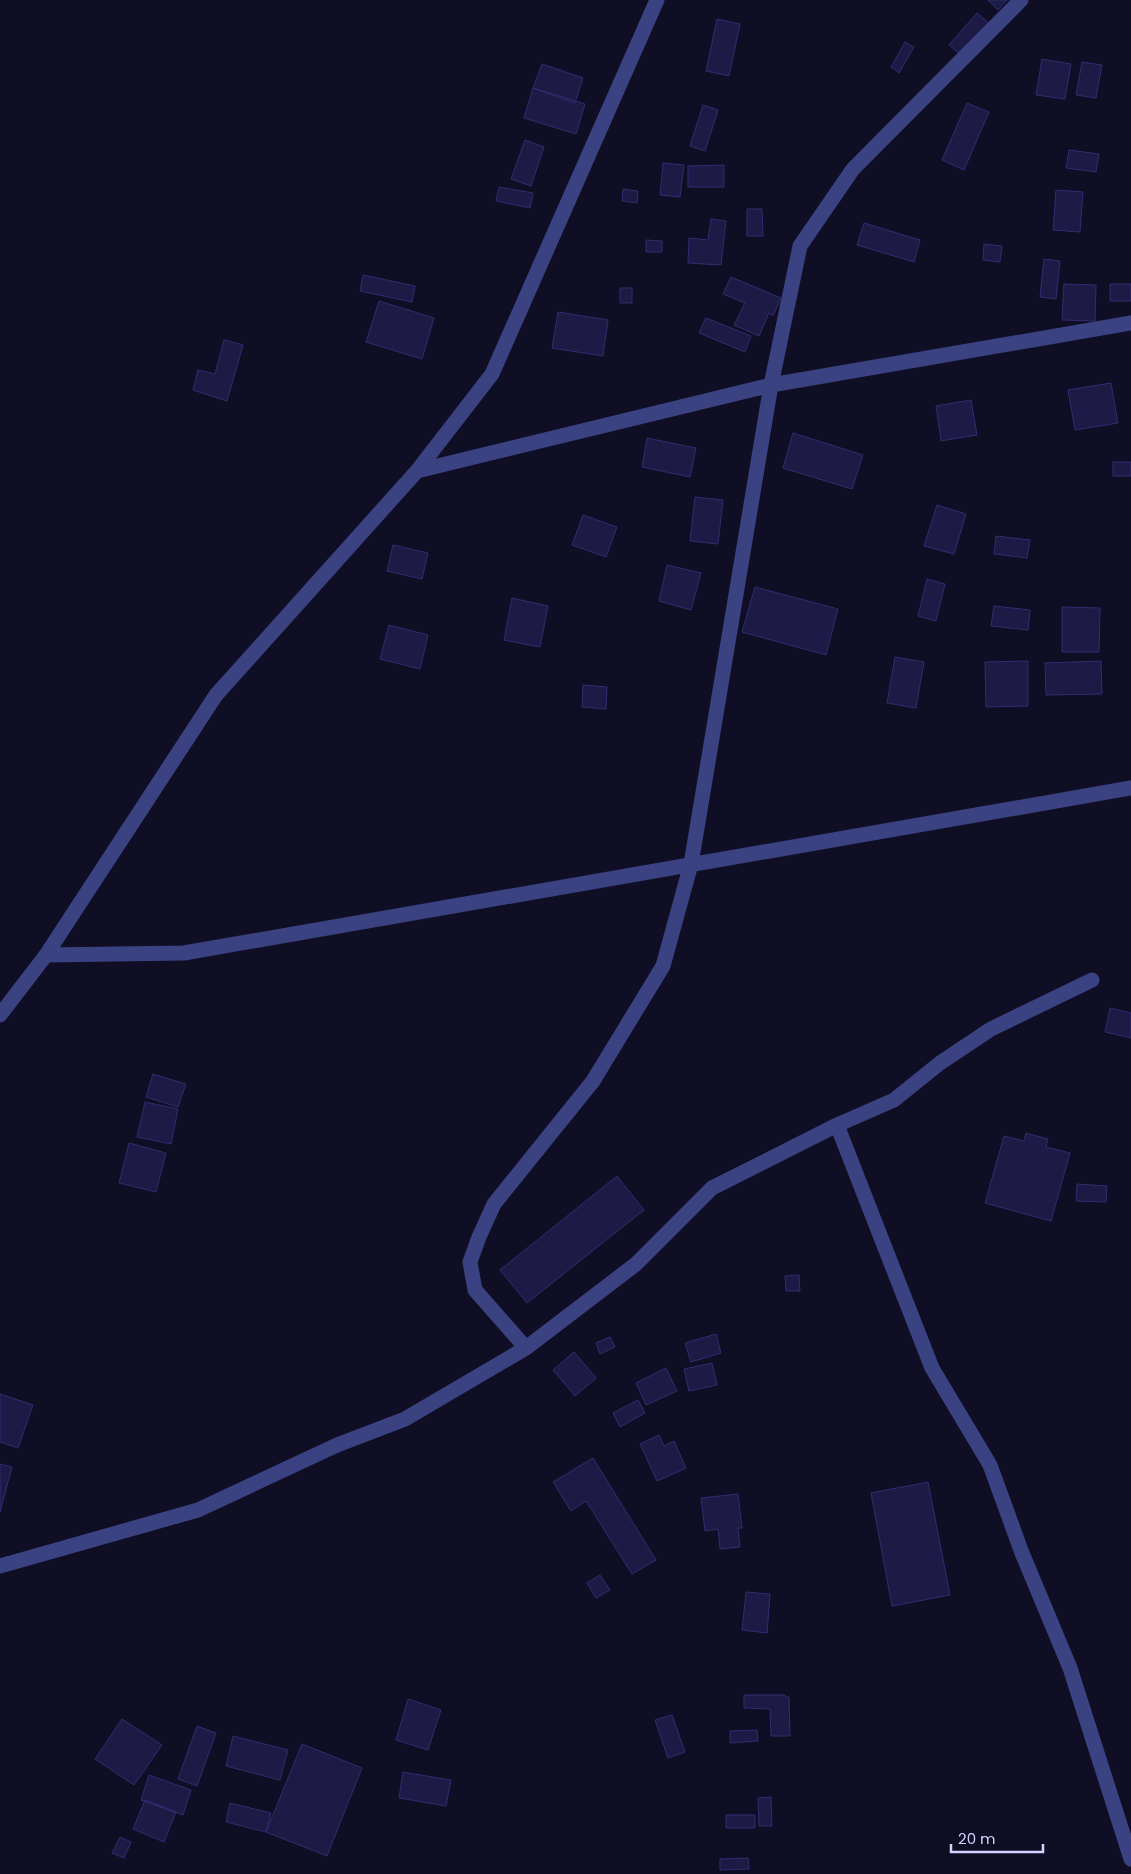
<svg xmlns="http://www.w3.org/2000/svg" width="1131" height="1874" font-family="Poppins,sans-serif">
  <rect width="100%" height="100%" fill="#0f0e24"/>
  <path fill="#1d1b45" stroke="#302d70" d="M988,0H1007L998,10Z
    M977,13L990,24L962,56L949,45Z
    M717,19L740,24L729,76L706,71Z
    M905,42L914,47L899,73L891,67Z
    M1042,59L1071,64L1065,99L1036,95Z
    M1082,62L1102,65L1096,98L1076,95Z
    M542,64L583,78L575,103L533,88Z
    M533,88L585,104L576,134L524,118Z
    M967,103L989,112L964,170L942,160Z
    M703,105L718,110L705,151L690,146Z
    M525,140L544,147L531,186L511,179Z
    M1069,150L1099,154L1096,172L1066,168Z
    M663,163L684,165L680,197L660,195Z
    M724,165V187H688V166Z
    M499,187L533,193L530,208L496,201Z
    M623,189L638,191L637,203L622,201Z
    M1056,190L1083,192L1080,232L1053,230Z
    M747,209H762L763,236H747Z
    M711,219L726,221L721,265L688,263L689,238L708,240Z
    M864,223L920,240L914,262L857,245Z
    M646,240L662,241V252H646Z
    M984,244L1002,246L1000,262L983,260Z
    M1044,259L1060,261L1056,299L1040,297Z
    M363,275L415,286L412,302L360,291Z
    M731,277L781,298L773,316L769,313L759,336L734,325L745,303L723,294Z
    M1064,284L1096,285L1095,321L1062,320Z
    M1110,284H1131V301H1110Z
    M620,288H632V303H620Z
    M379,301L434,318L422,359L366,342Z
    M558,312L608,320L603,356L552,348Z
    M706,318L751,336L745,352L699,333Z
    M224,340L243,345L227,401L193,390L198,370L215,374Z
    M1111,383L1118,423L1075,430L1068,390Z
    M971,400L977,435L941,441L936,406Z
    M793,433L863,455L852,489L783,468Z
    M647,438L696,448L690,477L642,467Z
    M1113,462H1131V476H1113Z
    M695,497L723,500L718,544L690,541Z
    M937,505L966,514L954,554L924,546Z
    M583,515L617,527L606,557L572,545Z
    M996,536L1030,540L1027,558L994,554Z
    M393,545L428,553L422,579L387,571Z
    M667,565L701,573L691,610L659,601Z
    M927,579L945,584L936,621L918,616Z
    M755,587L838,609L826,655L742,632Z
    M512,598L548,606L540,647L504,640Z
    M994,606L1030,610L1028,630L991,626Z
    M1062,607L1100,608L1099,652H1062Z
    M389,625L428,635L420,669L380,659Z
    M895,657L924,662L916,708L887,703Z
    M1028,661V706L986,707L985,662Z
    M1101,661L1102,694L1046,695L1045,663Z
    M583,685L607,687L606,709L582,707Z
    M1110,1008L1131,1013V1038L1105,1032Z
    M153,1074L186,1084L178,1107L146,1097Z
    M145,1102L178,1109L171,1144L137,1137Z
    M1026,1133L1048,1139L1046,1147L1070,1153L1051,1221L985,1203L1004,1136L1024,1141Z
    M129,1143L166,1153L156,1192L119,1183Z
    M617,1176L644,1210L527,1303L500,1270Z
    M1077,1184L1107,1186L1106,1202L1076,1201Z
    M799,1275L800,1291H786L785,1276Z
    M716,1334L721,1353L691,1362L685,1343Z
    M610,1337L615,1347L600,1354L596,1343Z
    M574,1352L596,1378L575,1396L553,1370Z
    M712,1363L717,1385L689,1391L684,1369Z
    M666,1368L677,1391L646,1405L636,1383Z
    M0,1394L33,1405L18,1448L0,1442Z
    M638,1400L645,1413L620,1427L613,1413Z
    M659,1435L664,1446L674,1441L686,1468L657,1481L640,1444Z
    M593,1458L656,1560L632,1574L586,1501L571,1511L553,1482Z
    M0,1464L12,1467L0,1512Z
    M928,1482L950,1595L892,1606L871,1493Z
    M738,1494L742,1528H738L740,1547L720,1549L718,1529L705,1531L701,1498Z
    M600,1575L610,1590L596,1598L587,1583Z
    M746,1592L770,1594L767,1633L742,1630Z
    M744,1695H785V1697H789L790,1736H771L770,1709L744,1708Z
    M408,1699L441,1710L428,1750L396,1740Z
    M672,1715L685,1752L668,1758L655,1720Z
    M122,1719L162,1745L134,1785L95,1759Z
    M197,1726L216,1733L197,1786L178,1779Z
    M757,1730L758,1741L730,1743V1731Z
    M233,1736L288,1750L280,1780L226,1766Z
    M302,1744L362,1768L327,1856L266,1832Z
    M403,1772L451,1780L446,1806L399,1798Z
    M149,1775L191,1790L183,1815L141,1800Z
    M771,1797L772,1826H759L758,1798Z
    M145,1800L176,1812L164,1842L133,1829Z
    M230,1803L271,1813L266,1832L226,1822Z
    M726,1815H755V1828H726Z
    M120,1837L131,1842L124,1858L112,1853Z
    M748,1858L749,1869L720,1870V1859Z"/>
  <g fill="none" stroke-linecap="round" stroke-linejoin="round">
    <path stroke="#3a4282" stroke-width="15" d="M417,471L771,385L1131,323
      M46,955L184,953L1131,788
      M0,1015L46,955L216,695L417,471L492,374L657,0
      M837,1125L932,1368L990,1465L1022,1553L1070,1668L1131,1859
      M526,1348L475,1290L470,1262L479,1237L494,1204L593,1081L663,966L691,864L771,385L800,246L853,169L1021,0
      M0,1566L198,1510L337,1445L405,1419L526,1348L636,1264L712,1188L837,1125L894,1100L940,1063L991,1029L1092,980"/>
  </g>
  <path d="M951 1844v8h92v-8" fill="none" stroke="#d2d3ff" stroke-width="2.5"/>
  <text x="958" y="1844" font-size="15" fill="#d2d3ff" stroke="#0f0e24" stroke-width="4" paint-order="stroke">20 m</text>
</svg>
